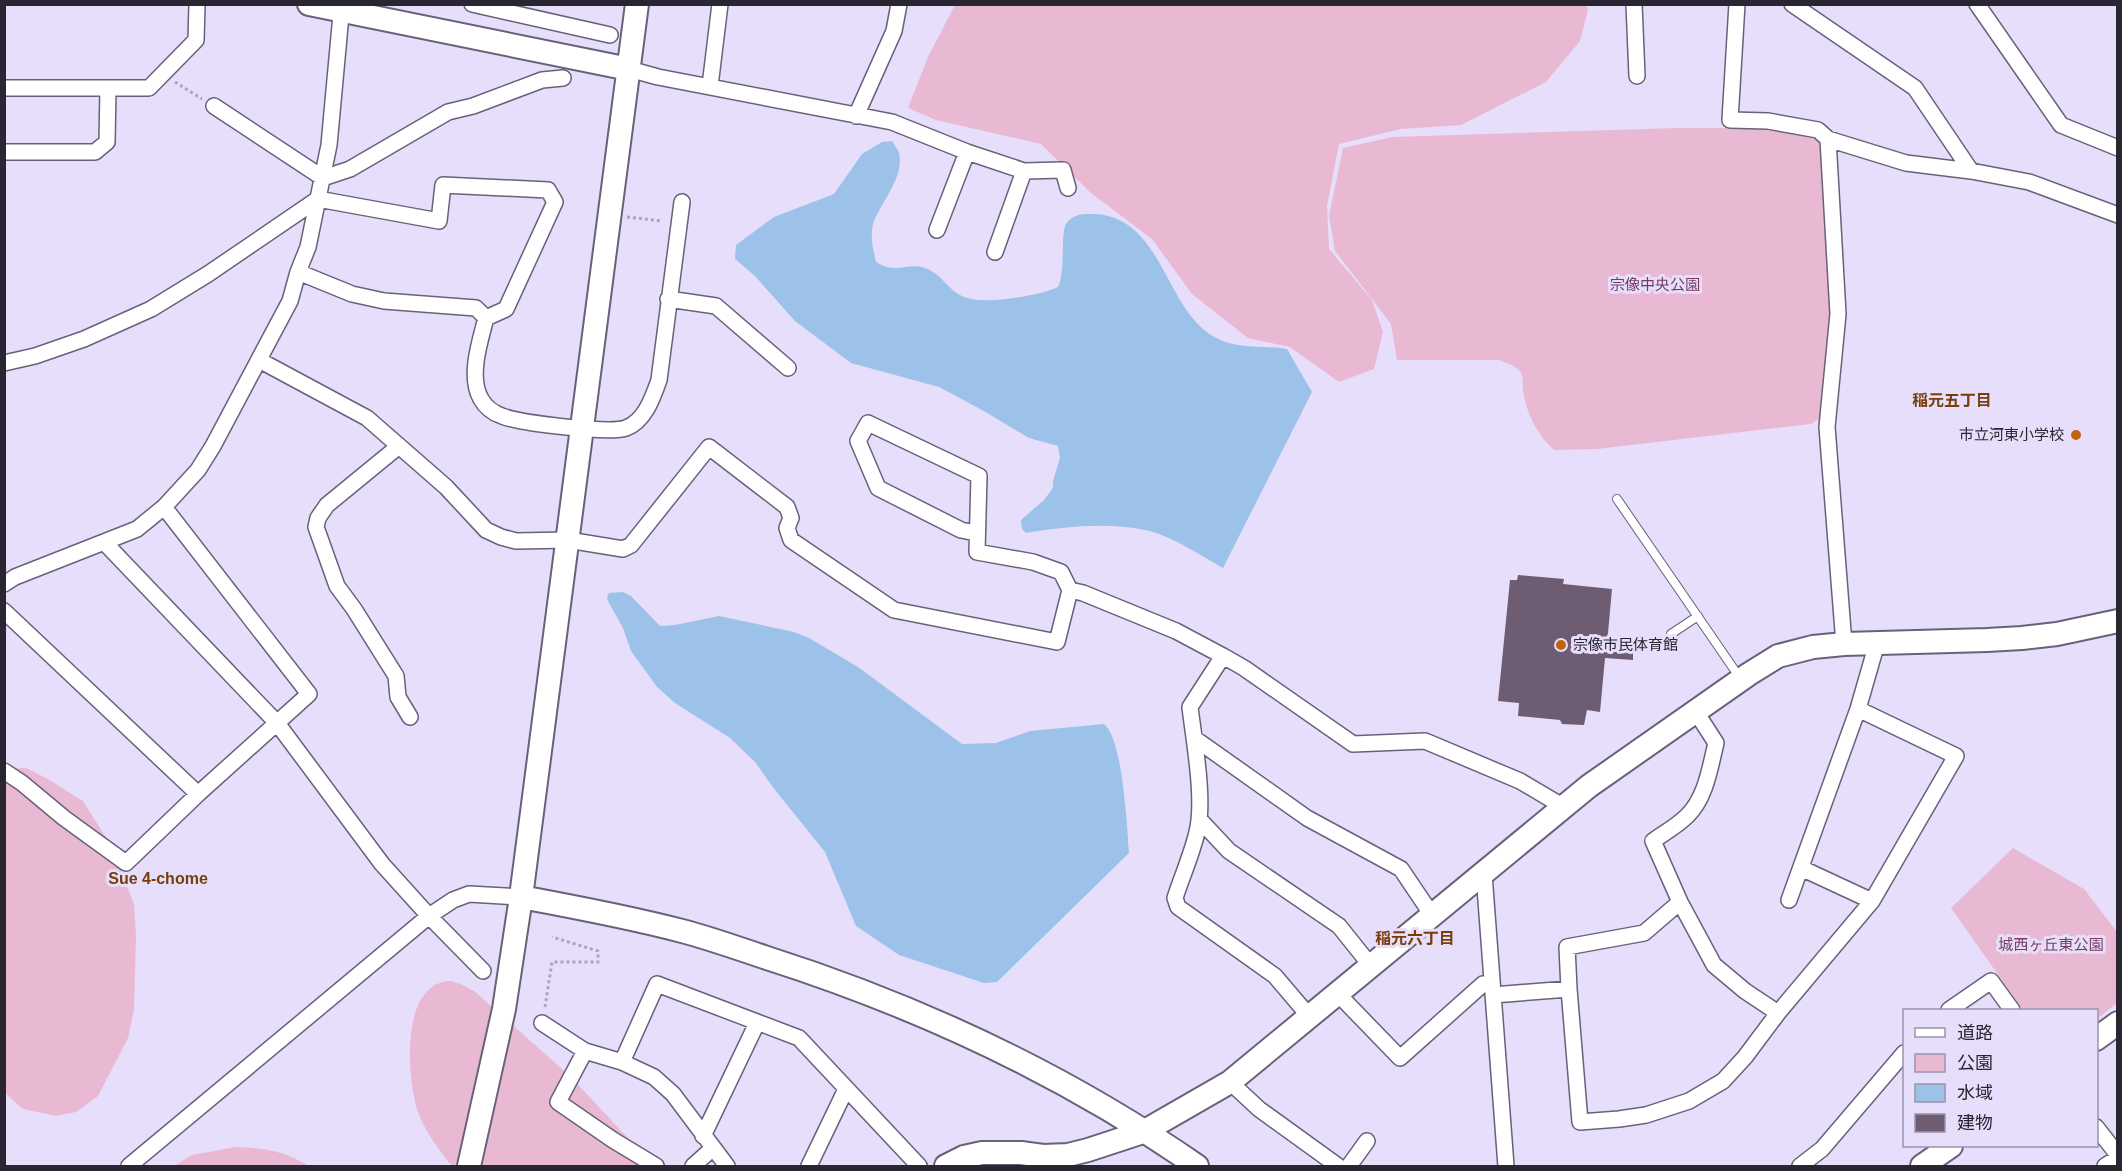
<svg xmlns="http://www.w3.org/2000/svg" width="2122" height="1171" font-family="Helvetica,'Noto Sans JP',sans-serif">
  <rect width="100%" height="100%" fill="#e6defb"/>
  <path fill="#e9b9d3" d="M1586,4L1588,10L1580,41L1546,82L1461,125L1401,129L1339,144L1327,206L1329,249L1372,300L1383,332L1374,369L1339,382L1290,347L1248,338L1192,294L1152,239L1091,193L1041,144L936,120L908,108L928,57L955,5Z
    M1679,128H1763L1815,138L1820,144L1831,313L1823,416L1811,424L1597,449L1554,450C1537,434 1526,413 1523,390C1522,384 1524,377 1520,371C1515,365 1506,363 1499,360H1397L1391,324L1335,251L1329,216L1343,148L1392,137Z
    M26,768L46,778L83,801L110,844L134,904L136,936L134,1010L128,1038L98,1096L76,1112L56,1116L23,1109L5,1093V769Z
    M2013,848L2084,889L2117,932V1003L2097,1019L2096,1010H2023L1951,908Z
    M451,981L463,985L474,991L569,1075L654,1166H452C438,1149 426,1133 418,1112C407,1080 399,982 451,981Z
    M236,1147C265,1148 284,1151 309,1166H174L192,1155Z"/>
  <path fill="#9dc2ea" d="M892,141C894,145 898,149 899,153C905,177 880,203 873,224C870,237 873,249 876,262C897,275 907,262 925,268C941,273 948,290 962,296C981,306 1039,296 1058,287C1066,270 1060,235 1066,224C1072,215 1080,214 1090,214C1161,213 1163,304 1211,335C1234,350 1261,345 1287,349L1312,392L1223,568C1200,555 1170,535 1145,530C1108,522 1062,527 1026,533L1022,529L1021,520L1044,500L1053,488V481L1060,458L1058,446L1029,438L982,410L939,387L851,363L795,321L755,276L735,259L736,245L774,217L834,194L862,154L882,142Z
    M623,592L631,596L660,626L675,625L719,616L794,632L809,638L858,667L962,744L996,743L1030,731L1104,724C1123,739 1127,827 1129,853L997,982L984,983L899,955L856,926L825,852L775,790L755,762L730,738L675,703L657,687L631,651L623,628L609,603L607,598L609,593Z"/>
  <path fill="#6e5c72" d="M1518,575L1564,579L1563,584L1612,589L1607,644L1628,646L1633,649V660L1605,658L1600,712L1587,710L1584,725L1562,724L1560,720L1518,716L1519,703L1498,701L1510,580H1517Z"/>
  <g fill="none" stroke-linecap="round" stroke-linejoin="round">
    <defs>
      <path id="lane" d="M1617,499L1740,678
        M1671,634L1698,616"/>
      <path id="street" d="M472,4L610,35
        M1634,4L1637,76
        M1737,4L1730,120L1768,121L1818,130L1828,139L1838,314L1827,427L1844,644
        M1792,4L1915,88L1971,171
        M1977,4L2061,125L2118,148
        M629,69L658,77L892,122L967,152L1024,171L1063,170L1068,188
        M710,86L720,4
        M4,88H149L196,40L197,4
        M214,106L323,178L350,169L448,112L473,106L542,80L563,78
        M856,116L894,31L899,4
        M1828,139L1906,163L1971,171L2029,182L2118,215
        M4,152H95L107,142L108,89
        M937,230L967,152
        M995,252L1024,171
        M298,272L352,294L384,301L476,308L486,318C480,341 468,377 481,399C486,408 493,413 502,416C519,423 610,434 626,428C645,421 653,397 659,380L682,202
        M668,299L716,306L788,368
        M259,360L367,418L446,487L486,530L501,537L516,541L568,540L623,549L631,545L709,447L787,507L791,518L787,528L791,540L894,610L1057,642L1070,590L1083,593L1176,631L1223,656L1244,668L1353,744L1425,741L1520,781L1564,807
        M4,363L35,356L84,339L151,309L208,274L318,199L439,221L443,185L548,190L555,202L506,309L486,318
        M399,446L327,505L318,518L316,527L337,586L354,609L396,676L398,697L410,717
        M976,533L961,530L878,488L858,441L868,423L979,476L977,552L1033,562L1061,572L1070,590
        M104,542L277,723L382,864L429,916L483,971
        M4,584L15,577L137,529L164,507L198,470L213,446L290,301L298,272L308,247L329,145L342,4
        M4,611L198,794
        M1223,656L1190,707C1194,741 1205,800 1197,832C1192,854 1182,876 1175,898L1178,907L1275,976L1309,1016
        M1696,712L1716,743C1710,767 1706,798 1687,816C1677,826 1664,833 1653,841L1680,902L1714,965L1745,991L1778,1013
        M1194,738L1307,818L1401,869L1432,915
        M4,771L22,783L64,818L126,863L198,794L309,694L164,507
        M1199,819L1229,851L1339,926L1371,966
        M1801,868L1872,901
        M1484,874L1506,1166
        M1789,900L1858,709
        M1569,989L1567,947L1644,933L1680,902
        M1338,994L1400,1058L1483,984L1492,983
        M1493,995L1569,989L1580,1122L1619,1119L1646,1115L1689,1101L1723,1081L1745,1057L1778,1013L1872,901L1956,756L1858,709L1877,643
        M1949,1010L1991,981L2012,1010
        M542,1023L585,1051L622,1062L654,1077L673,1094L727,1166
        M585,1051L558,1102L613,1140L656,1166
        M622,1062L657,984L799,1038L919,1166
        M1230,1082L1259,1109L1338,1166
        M2096,1127L2118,1155
        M703,1136L757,1023
        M129,1166L429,916L453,900L469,894L521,897
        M693,1166L713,1148
        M809,1166L846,1089
        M1349,1166L1367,1141
        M1800,1166L1822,1149L1904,1053
        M2105,1166L2118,1158"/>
      <path id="secondary" d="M309,4L629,69
        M521,897C575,907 629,917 682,931C709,938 737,948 764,957C918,1006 1064,1074 1197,1166
        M2096,1039L2118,1023
        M469,1166L504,1009L521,897L637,4
        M946,1166L964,1157L982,1153H1021L1043,1156L1068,1155L1088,1150L1143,1132L1230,1082L1589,786L1749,674L1778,656L1813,647L1844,644L1987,640L2022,638L2057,634L2118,621
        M1922,1166L1951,1146"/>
    </defs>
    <use href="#lane" stroke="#686179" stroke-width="10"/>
    <use href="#street" stroke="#686179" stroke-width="18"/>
    <use href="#secondary" stroke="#686179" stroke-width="26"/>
    <path stroke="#aba5bc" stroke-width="3" stroke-dasharray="3 3" stroke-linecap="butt" d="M175,82L202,99
      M627,217L662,221
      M545,1007L552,962H598V951L552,937"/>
    <use href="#lane" stroke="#fff" stroke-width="8"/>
    <use href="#street" stroke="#fff" stroke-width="15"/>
    <use href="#secondary" stroke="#fff" stroke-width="22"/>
  </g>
  <g fill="#bf640a" stroke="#e6defb" stroke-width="2">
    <circle cx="2076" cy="435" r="6"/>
    <circle cx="1561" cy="645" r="6"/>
  </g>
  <g text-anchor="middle" stroke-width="6" stroke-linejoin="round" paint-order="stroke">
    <g font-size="15" fill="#783a60" stroke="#e6defb">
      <text x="1655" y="290">宗像中央公園</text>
      <text x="2051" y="950">城西ヶ丘東公園</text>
    </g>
    <g font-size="15" fill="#292631" stroke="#e6defb" text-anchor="end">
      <text x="2064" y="440">市立河東小学校</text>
      <text x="1573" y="650" text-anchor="start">宗像市民体育館</text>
    </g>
    <g font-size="16" font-weight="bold" fill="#783e09" stroke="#e6defb">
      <text x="1952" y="406">稲元五丁目</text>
      <text x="158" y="884">Sue 4-chome</text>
      <text x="1415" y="944">稲元六丁目</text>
    </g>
  </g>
  <rect width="2122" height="1171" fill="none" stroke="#292631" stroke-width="12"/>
  <rect x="1903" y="1009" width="195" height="138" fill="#e6defb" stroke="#9a94aa" stroke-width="1.5"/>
  <rect x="1915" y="1028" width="30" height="9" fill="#ffffff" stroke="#9a94aa" stroke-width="1.5"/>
  <text x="1957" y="1039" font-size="18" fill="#292631">道路</text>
  <rect x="1915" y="1054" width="30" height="18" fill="#e9b9d3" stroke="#9a94aa" stroke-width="1.5"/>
  <text x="1957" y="1069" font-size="18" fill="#292631">公園</text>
  <rect x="1915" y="1084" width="30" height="18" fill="#9dc2ea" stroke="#9a94aa" stroke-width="1.5"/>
  <text x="1957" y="1099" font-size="18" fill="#292631">水域</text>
  <rect x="1915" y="1114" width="30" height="18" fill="#6e5c72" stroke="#9a94aa" stroke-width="1.5"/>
  <text x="1957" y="1129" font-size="18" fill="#292631">建物</text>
</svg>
